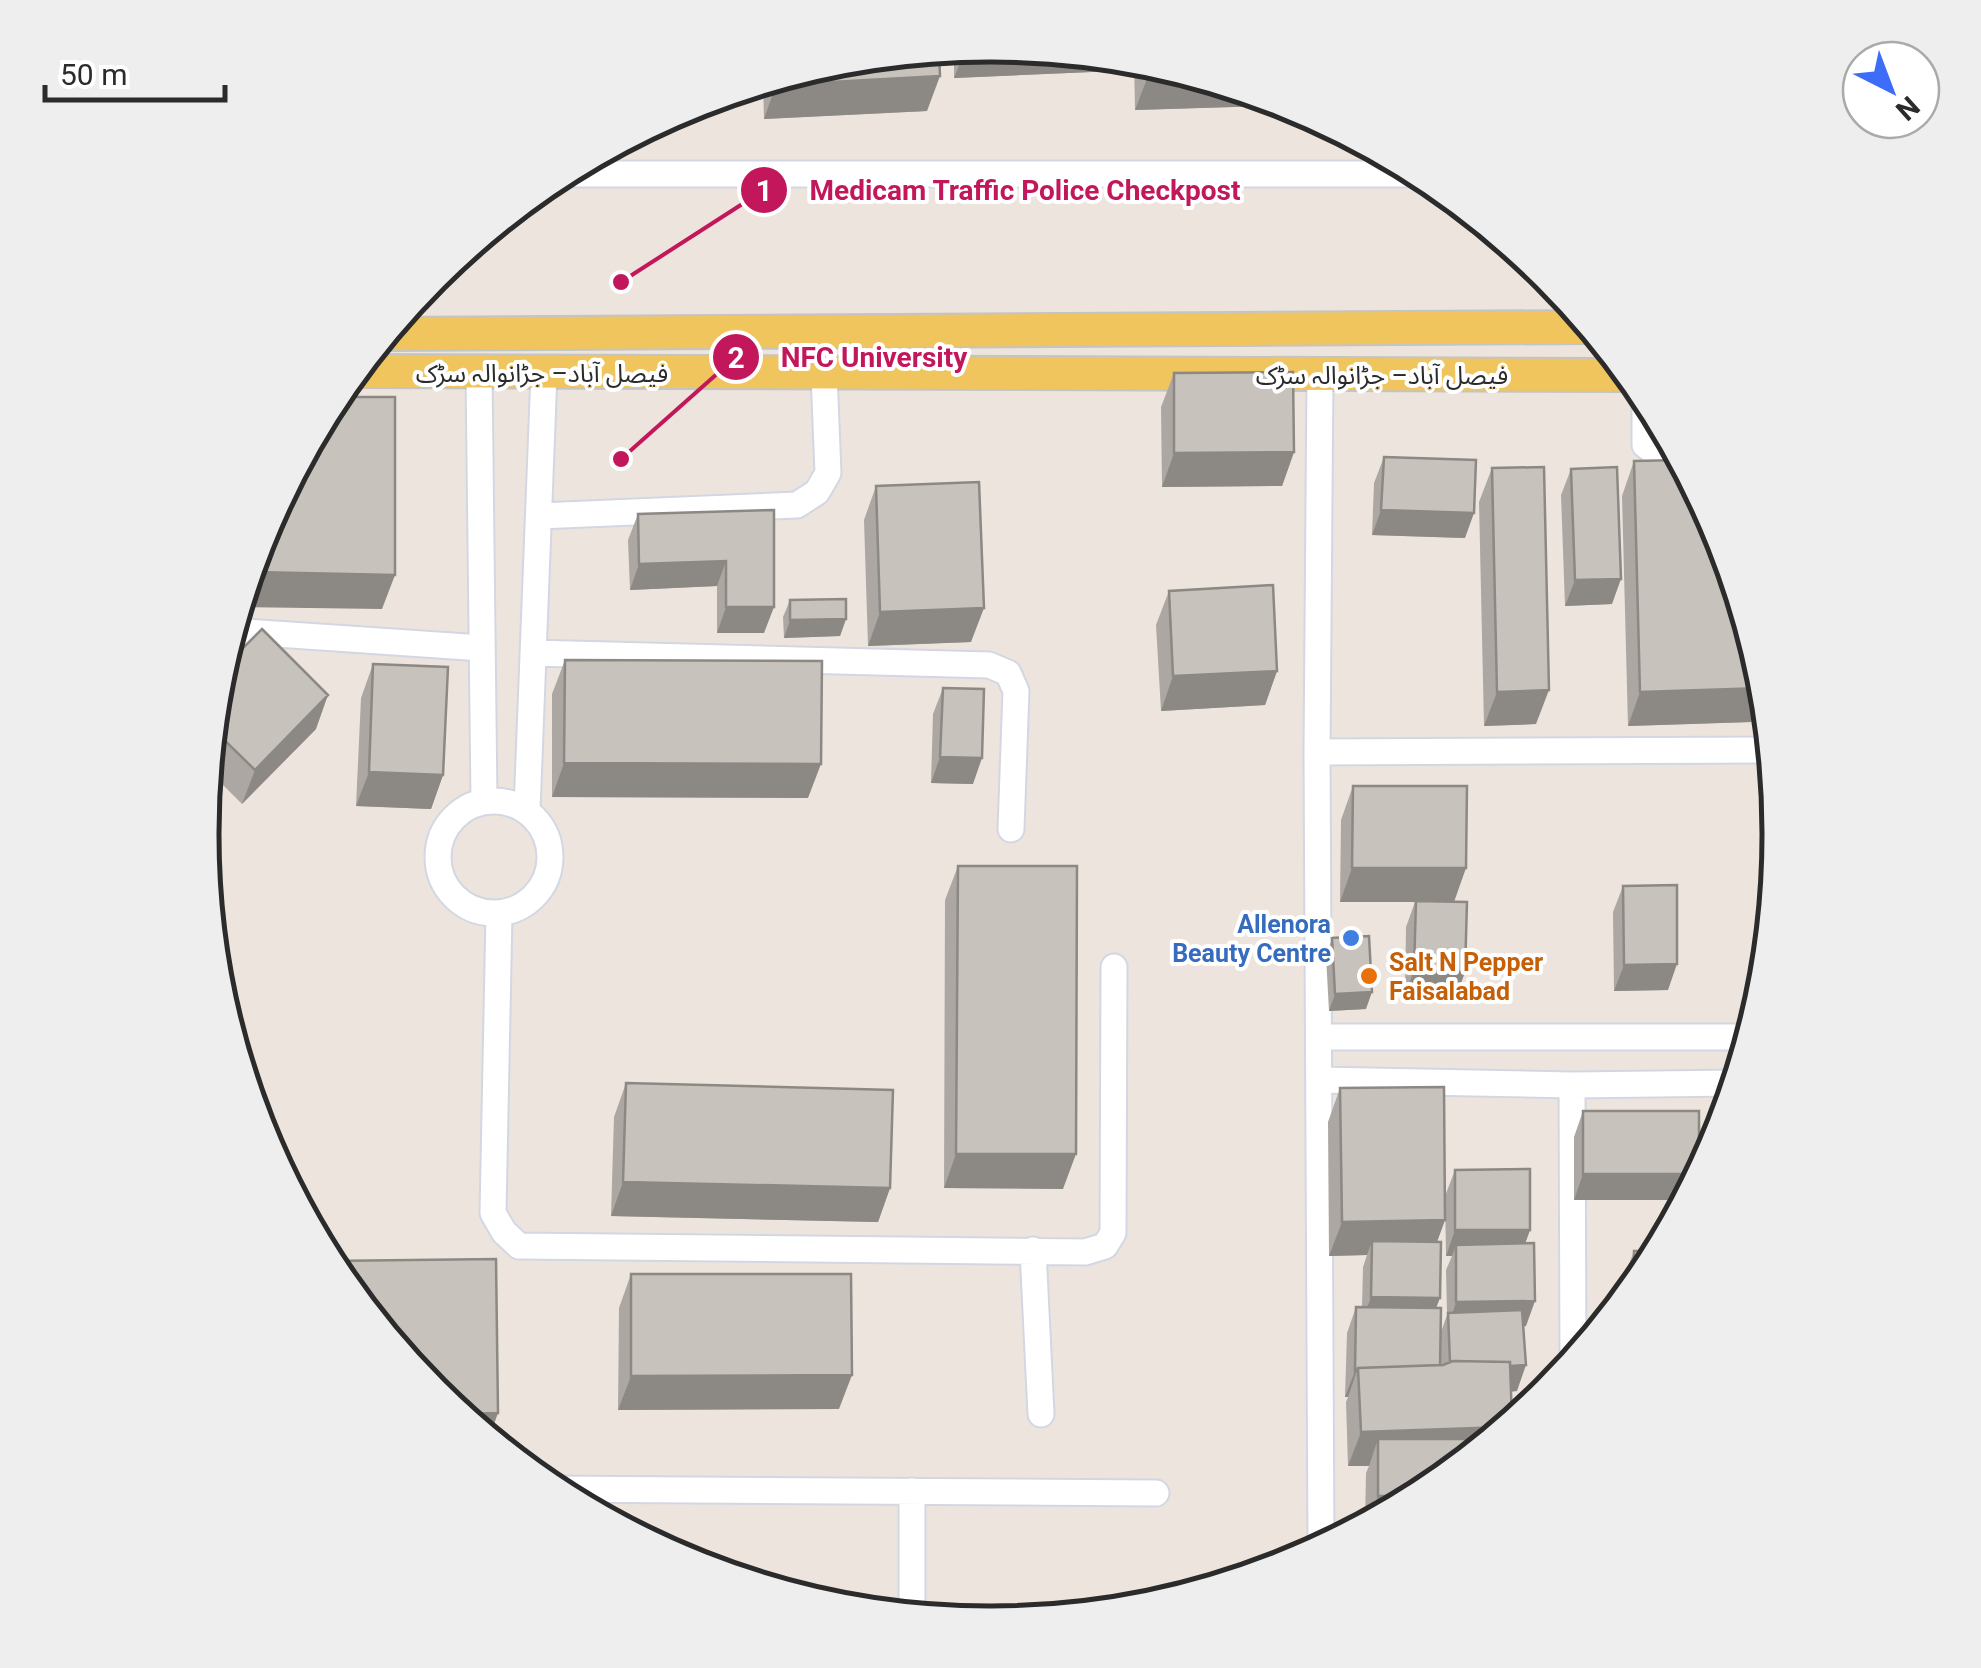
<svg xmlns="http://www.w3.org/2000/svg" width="1981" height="1668" font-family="Roboto,'Noto Sans Arabic',sans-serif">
  <rect width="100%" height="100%" fill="#ede5dd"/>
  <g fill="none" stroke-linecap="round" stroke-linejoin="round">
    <defs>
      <path id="minor" d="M560,174H1421
        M479,373L484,801
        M1320,374L1317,752L1321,1547
        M1645,393V445L1654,452H1677
        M539,516L797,505L817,492L828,473L824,374
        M232,631L482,648
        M533,653L989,665L1008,673L1016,691L1011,829
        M1317,752L1771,750
        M438 857a56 56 0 1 1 112 0a56 56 0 1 1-112 0Z
        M527,810L544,373
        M499,913L493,1213L504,1232L519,1246L1085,1252L1105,1246L1113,1233L1114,967
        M1319,1037H1750
        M1319,1080L1572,1085L1735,1083
        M1572,1085L1573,1362
        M1033,1250L1041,1414
        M550,1489L1156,1493
        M912,1491V1615
        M939,1618H1036"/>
      <path id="major" d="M385,334L1590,327
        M354,371L1630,375"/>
    </defs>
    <use href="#minor" stroke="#d2d7e3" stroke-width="29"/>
    <use href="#major" stroke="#c4c4c4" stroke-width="36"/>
    <use href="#minor" stroke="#fff" stroke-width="25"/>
    <use href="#major" stroke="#f0c55e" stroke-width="32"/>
  </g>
  <path fill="#aca7a2" d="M991,45L1115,71L954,78V49Z
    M1134,59L1145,60L1269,98L1266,106L1135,110Z
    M837,60L927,111L764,119L763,82Z
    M1174,373L1294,452L1282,486L1162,487L1161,407Z
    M1384,457L1465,538L1372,535L1374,483Z
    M1634,461L1751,722L1628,726L1622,496Z
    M1492,468L1536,724L1484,726L1479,502Z
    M1571,469L1612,604L1565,606L1561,495Z
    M876,486L971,642L868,646L864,520Z
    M774,510L764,633H717V586L630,590L628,540L638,514Z
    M1169,591L1277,671L1265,705L1161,711L1156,625Z
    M790,600L846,619L840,636L784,638L783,617Z
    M565,660L808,798L552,797V694Z
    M373,664L443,775L431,809L356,806L361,698Z
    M217,680L316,729L242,804L208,770Z
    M943,688L973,784L931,783L933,714Z
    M1353,786L1454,902L1465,972L1456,997L1405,996L1406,927L1415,902H1340L1341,820Z
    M958,866L1063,1189L944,1188L945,900Z
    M1623,886L1668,990L1614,991L1613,912Z
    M1332,938L1366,1009L1329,1011L1326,956Z
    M626,1083L890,1188L878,1222L611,1216L614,1117Z
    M1340,1088L1445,1220L1437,1242L1436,1308L1441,1332L1447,1315L1446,1270L1452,1256H1446L1445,1196L1455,1170L1530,1230L1525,1243L1526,1326L1523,1327L1517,1391L1511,1392L1428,1490L1365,1524L1366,1473L1369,1466H1348L1346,1402L1348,1397H1345L1347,1333L1356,1307H1362L1363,1267L1367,1255L1329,1256L1328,1122Z
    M1583,1111L1699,1174L1685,1200H1574V1137Z
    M1634,1251L1646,1273L1625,1299L1624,1277Z
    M631,1274L839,1409L618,1410L619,1308Z"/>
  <path fill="#8c8884" d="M991,45L1120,58L1115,71L954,78L966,48Z
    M1192,74L1269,98L1266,106L1135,110L1148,76Z
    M940,76L927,111L764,119L776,85Z
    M659,121L656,129H643Z
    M1294,452L1282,486L1162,487L1174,453Z
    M1381,510L1474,513L1465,538L1372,535Z
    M726,561L717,586L630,590L639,564Z
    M249,572L395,575L382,609L239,607Z
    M1621,579L1612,604L1565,606L1575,580Z
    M726,607H774L764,633H717Z
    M984,608L971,642L868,646L880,612Z
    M846,619L840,636L784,638L790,620Z
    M1277,671L1265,705L1161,711L1173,676Z
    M1764,688L1751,722L1628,726L1640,692Z
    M1549,690L1536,724L1484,726L1497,692Z
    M328,695L316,729L242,804L255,770Z
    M940,757L982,758L973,784L931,783Z
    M564,763L821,764L808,798L552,797Z
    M369,772L443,775L431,809L356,806Z
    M1352,868H1466L1454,902H1340Z
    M1677,964L1668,990L1614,991L1624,965Z
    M1414,970L1465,972L1456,997L1405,996Z
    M1372,992L1366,1009L1329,1011L1335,994Z
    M956,1154H1076L1063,1189L944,1188Z
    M1583,1174H1699L1685,1200H1574Z
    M623,1182L890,1188L878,1222L611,1216Z
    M1445,1220L1432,1255L1372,1241L1367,1255L1329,1256L1342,1222Z
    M1455,1230H1530L1521,1255L1456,1245L1452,1256H1446Z
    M1371,1297L1440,1298L1430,1324L1362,1323Z
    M1535,1301L1526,1326L1448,1328L1456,1302Z
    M1526,1365L1517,1391L1441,1395L1450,1369Z
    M1355,1371H1357L1348,1397H1345Z
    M852,1375L839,1409L618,1410L631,1376Z
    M498,1413L489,1438L460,1414Z
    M1505,1427L1463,1462L1378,1439L1369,1466H1348L1361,1432Z
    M1378,1496H1418L1368,1523Z"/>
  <path fill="#c8c2bc" stroke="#8c8884" stroke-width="2.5" d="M939,50L940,76L776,85V79L837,60Z
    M1148,61L1192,74L1148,76Z
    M1293,372L1294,452L1174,453V373Z
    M334,397H395V575L249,572L262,532Z
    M1384,457L1476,460L1474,513L1381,510Z
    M1681,460L1720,533L1763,677L1764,688L1640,692L1634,461Z
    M1544,467L1549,690L1497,692L1492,468Z
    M1617,467L1621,579L1575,580L1571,469Z
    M979,482L984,608L880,612L876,486Z
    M774,510V607H726V561L639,564L638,514Z
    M1273,585L1277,671L1173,676L1169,591Z
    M846,599V619L790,620V600Z
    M262,629L328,695L255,770L212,728L217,680L219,672Z
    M565,660L822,661L821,764L564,763Z
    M373,664L448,667L443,775L369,772Z
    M943,688L984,689L982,758L940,757Z
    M1353,786H1467L1466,868H1352Z
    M958,866H1077L1076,1154H956Z
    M1677,885V964L1624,965L1623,886Z
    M1416,901L1467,902L1465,972L1414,970Z
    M1369,936L1372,992L1335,994L1332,938Z
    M626,1083L893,1090L890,1188L623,1182Z
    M1444,1087L1445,1220L1342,1222L1340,1088Z
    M1583,1111H1699V1174H1583Z
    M1530,1169V1230H1455V1170Z
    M1372,1241L1441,1242L1440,1298L1371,1297Z
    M1534,1243L1535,1301L1456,1302V1245Z
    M1634,1251H1658L1646,1273L1634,1288Z
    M496,1259L498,1413L460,1414L432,1392L334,1272L328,1261Z
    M631,1274H851L852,1375L631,1376Z
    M1356,1307L1441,1308L1440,1365L1358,1368L1357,1371H1355Z
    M1522,1310L1526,1365L1510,1366V1362L1453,1361L1450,1362L1448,1313Z
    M1453,1361L1510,1362L1512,1422L1505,1427L1361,1432L1358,1368L1443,1365Z
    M1378,1439H1491L1428,1490L1418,1496H1378Z"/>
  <circle fill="#3f7fe0" stroke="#fff" stroke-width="4" cx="1351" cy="938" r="10"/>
  <circle fill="#e8710a" stroke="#fff" stroke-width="4" cx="1369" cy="976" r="10"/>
  <g text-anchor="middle" stroke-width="8" stroke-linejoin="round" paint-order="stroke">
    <g font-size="25" fill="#2b2b2b" stroke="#fff">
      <text x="542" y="382">فیصل آباد– جڑانوالہ سڑک</text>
      <text x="1382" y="384">فیصل آباد– جڑانوالہ سڑک</text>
    </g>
    <g font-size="25" font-weight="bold" fill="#366cbe" stroke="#fff" text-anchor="end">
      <text x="1331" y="933">Allenora<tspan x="1331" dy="29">Beauty Centre</tspan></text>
    </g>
    <g font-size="25" font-weight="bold" fill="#c56008" stroke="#fff" text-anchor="start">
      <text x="1389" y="971">Salt N Pepper<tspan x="1389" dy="29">Faisalabad</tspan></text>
    </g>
  </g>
  <path d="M0 0H1981V1668H0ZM990 62H991A771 771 0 0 1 1762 833V835A771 771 0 0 1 991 1606H990A771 771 0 0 1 219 835V833A771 771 0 0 1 990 62Z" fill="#eee" fill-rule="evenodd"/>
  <path fill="none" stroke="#2b2b2b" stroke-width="5" d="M990 62H991A771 771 0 0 1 1762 833V835A771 771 0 0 1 991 1606H990A771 771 0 0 1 219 835V833A771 771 0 0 1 990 62Z"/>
  <path fill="none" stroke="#c2185b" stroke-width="4" d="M621 282L764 190M621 459L736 357"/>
  <g fill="#c2185b" stroke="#fff" stroke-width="4">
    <circle cx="621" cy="282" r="10"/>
    <circle cx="621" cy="459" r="10"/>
    <circle cx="764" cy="190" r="25"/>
    <circle cx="736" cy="357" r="25"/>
  </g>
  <g font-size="30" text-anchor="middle" font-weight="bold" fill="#fff">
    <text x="764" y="201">1</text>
    <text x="736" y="368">2</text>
  </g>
  <g font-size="28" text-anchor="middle" font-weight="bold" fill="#c2185b" stroke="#fff" stroke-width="8" stroke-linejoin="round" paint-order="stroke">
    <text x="1025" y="200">Medicam Traffic Police Checkpost</text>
    <text x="874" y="367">NFC University</text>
  </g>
  <g transform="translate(1891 90) rotate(138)"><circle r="48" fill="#ffffff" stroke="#aaaaaa" stroke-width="2.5"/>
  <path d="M0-8L18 38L0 25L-18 38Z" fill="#3d6cf9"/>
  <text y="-15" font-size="28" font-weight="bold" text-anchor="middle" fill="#2b2b2b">N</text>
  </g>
  <path d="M45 85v15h180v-15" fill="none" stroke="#2b2b2b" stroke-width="5"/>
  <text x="60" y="85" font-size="30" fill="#2b2b2b" stroke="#ffffff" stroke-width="8" paint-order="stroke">50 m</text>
</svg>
